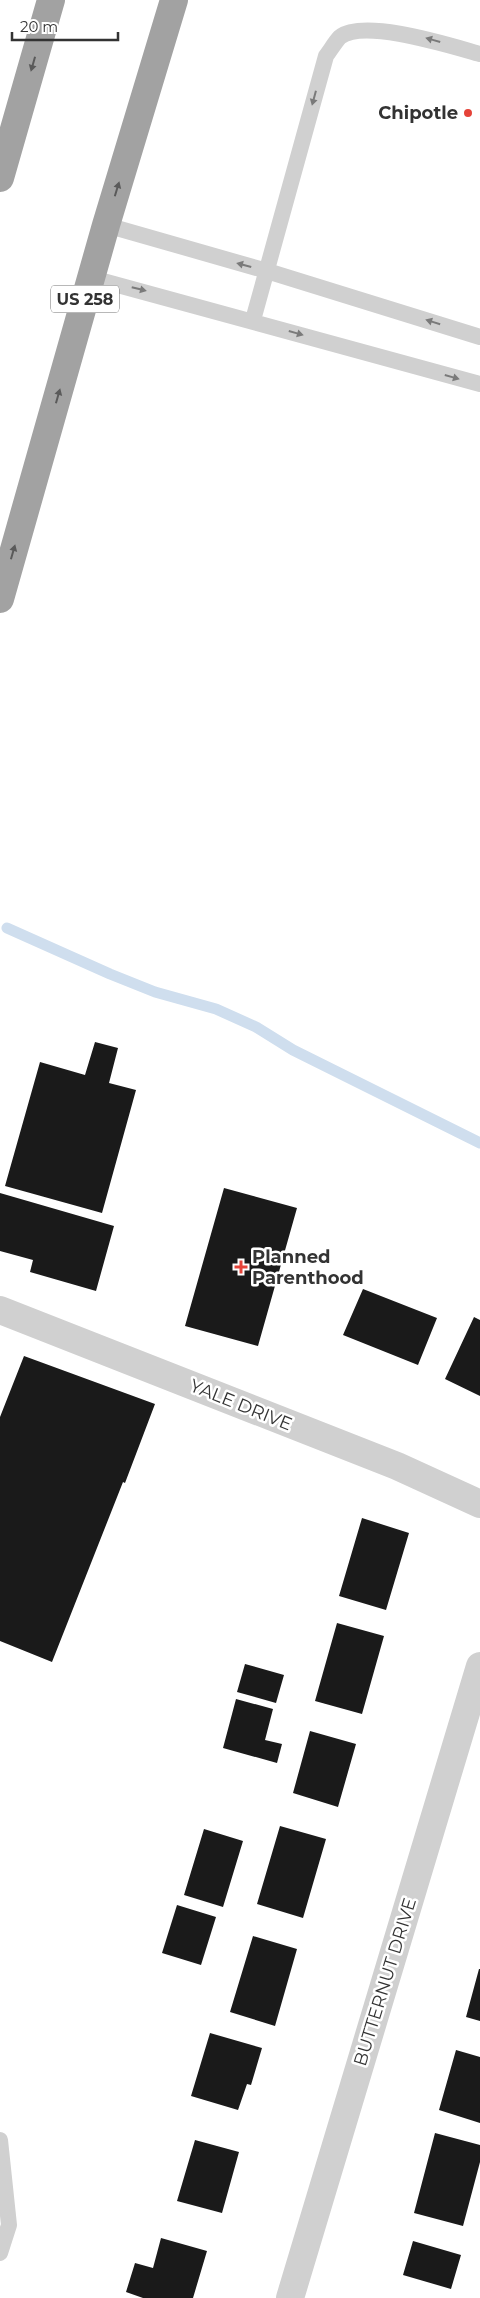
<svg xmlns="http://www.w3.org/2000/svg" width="480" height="2298" font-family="Montserrat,sans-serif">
  <rect width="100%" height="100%" fill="#fff"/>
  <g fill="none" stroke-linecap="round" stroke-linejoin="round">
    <path stroke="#cfdeee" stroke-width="11" d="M7,928L110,974L155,992L216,1009L256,1027L293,1050L480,1143"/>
  </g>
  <path fill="#1a1a1a" d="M95,1042L118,1048L109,1083L136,1090L102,1213L5,1186L40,1062L85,1075Z
    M224,1188L297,1208L258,1346L185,1326Z
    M0,1193L114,1226L96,1291L30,1272L33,1260L0,1251Z
    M363,1289L437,1318L418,1365L343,1335Z
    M474,1317L480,1320V1396L445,1379Z
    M24,1356L155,1404L125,1483L123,1482L52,1662L0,1641V1417Z
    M362,1518L409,1533L386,1610L339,1596Z
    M337,1623L384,1636L362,1714L315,1701Z
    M245,1664L284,1675L276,1703L237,1692Z
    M236,1699L273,1709L265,1740L282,1744L277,1763L223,1748Z
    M310,1731L356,1744L338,1807L293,1793Z
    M280,1826L326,1839L303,1918L257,1904Z
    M204,1829L243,1841L223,1907L184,1895Z
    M177,1905L216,1917L201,1965L162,1953Z
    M253,1936L297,1949L275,2026L230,2012Z
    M479,1969H480V2021L466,2017Z
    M210,2033L262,2048L251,2085L247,2084L238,2110L191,2096Z
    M456,2050L480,2057V2123L439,2110Z
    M435,2133L480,2145V2162L463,2226L414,2213Z
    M195,2140L239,2152L222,2213L177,2201Z
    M161,2238L207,2251L193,2298H143L126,2292L135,2263L153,2268Z
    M413,2241L461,2255L451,2289L403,2275Z"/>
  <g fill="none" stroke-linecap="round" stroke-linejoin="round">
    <path stroke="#d0d0d0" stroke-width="16" d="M106,225L267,271L480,337
      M92,278L480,384
      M253,320L326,56C330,51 335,42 340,37C364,18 451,46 480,54
      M0,2140L9,2225L0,2253"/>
    <path stroke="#d0d0d0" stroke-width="28" d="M0,1310L397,1466L480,1504
      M290,2298L480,1666"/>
    <path stroke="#a2a2a2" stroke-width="28" d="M0,178L51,0
      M0,599L106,225L174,0"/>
  </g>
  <defs><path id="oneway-solid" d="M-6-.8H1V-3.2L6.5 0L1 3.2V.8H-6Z" transform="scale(1.25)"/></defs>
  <g fill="#7a7a7a">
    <use href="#oneway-solid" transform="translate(433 40) rotate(-164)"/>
    <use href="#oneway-solid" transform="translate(314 98) rotate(105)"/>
    <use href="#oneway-solid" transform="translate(244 265) rotate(-165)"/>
    <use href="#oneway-solid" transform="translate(139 289) rotate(14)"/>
    <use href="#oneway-solid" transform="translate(433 322) rotate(-163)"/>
    <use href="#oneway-solid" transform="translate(296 333) rotate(16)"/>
    <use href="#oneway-solid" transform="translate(452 377) rotate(16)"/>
  </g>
  <g fill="#5a5a5a">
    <use href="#oneway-solid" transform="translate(33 64) rotate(106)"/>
    <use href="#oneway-solid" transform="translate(117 189) rotate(-73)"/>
    <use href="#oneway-solid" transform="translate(58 396) rotate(-74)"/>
    <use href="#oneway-solid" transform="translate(13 552) rotate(-74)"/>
  </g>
  <g fill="#e54339" stroke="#fff" stroke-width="2">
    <circle cx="468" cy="113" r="5"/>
    <path d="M238.5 1259.5h5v5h5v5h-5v5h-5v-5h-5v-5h5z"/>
  </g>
  <g text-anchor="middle" stroke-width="5" stroke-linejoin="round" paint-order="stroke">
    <rect fill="#fff" stroke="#707070" stroke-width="1" x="51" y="285.5" width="68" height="27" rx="4"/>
    <g font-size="16" font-weight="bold" fill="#333">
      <text x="85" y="305">US 258</text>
    </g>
    <g font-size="18" font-weight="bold" fill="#333" stroke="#fff" text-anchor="end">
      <text x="458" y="119">Chipotle</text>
      <text x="252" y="1263" text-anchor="start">Planned<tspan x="252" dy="21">Parenthood</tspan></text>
    </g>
    <g font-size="18" fill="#333" stroke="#fff">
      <text transform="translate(241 1405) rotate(22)" y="6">YALE DRIVE</text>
      <text transform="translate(385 1982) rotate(-73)" y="6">BUTTERNUT DRIVE</text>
    </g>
  </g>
  <path d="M12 32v8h106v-8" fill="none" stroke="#333333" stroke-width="2.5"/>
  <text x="20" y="32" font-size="15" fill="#333333" stroke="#ffffff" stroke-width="4" paint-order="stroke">20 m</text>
</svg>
